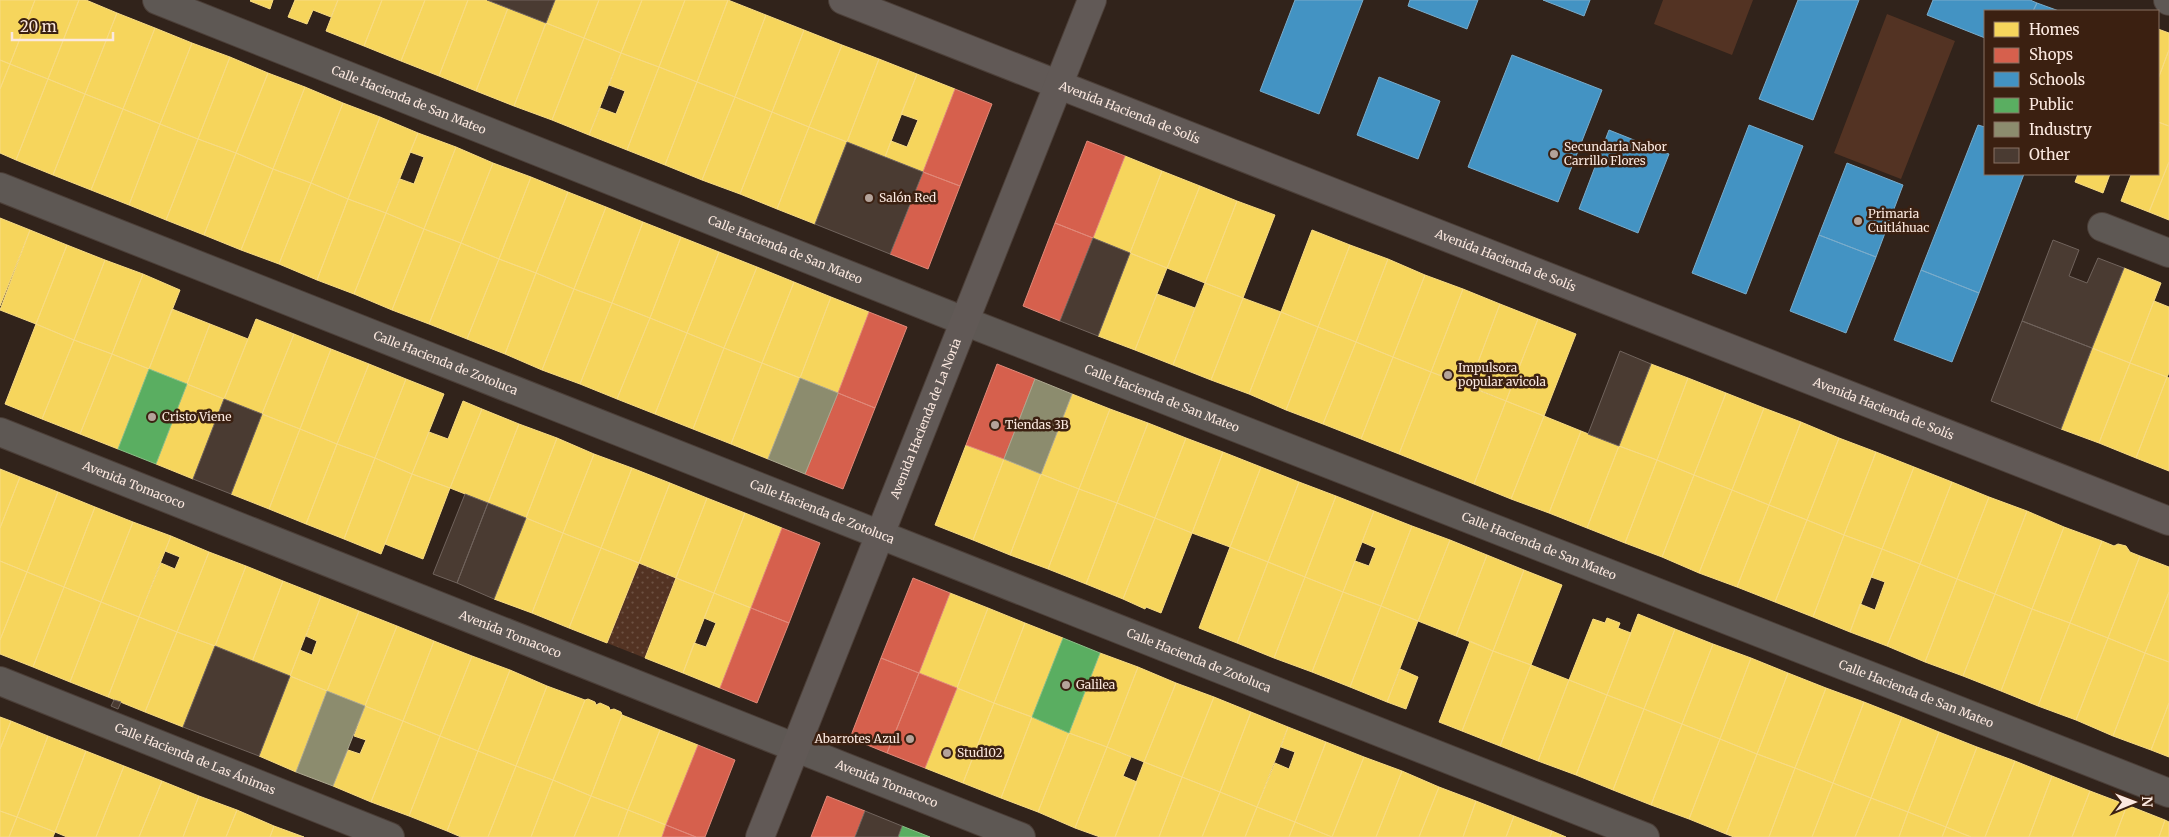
<svg xmlns="http://www.w3.org/2000/svg" width="2169" height="837" font-family="Merriweather,serif">
  <defs>
    <pattern id="grass-dots" width="8" height="8" patternUnits="userSpaceOnUse" patternTransform="scale(1.25)"><rect width="8" height="8" fill="#533323"/><path d="M2 2h.1M6 6h.1" fill="none" stroke="#6d5142" stroke-width="1.8" stroke-linecap="round"/></pattern>
  </defs>
  <rect width="100%" height="100%" fill="#31231b"/>
  <path fill="url(#grass-dots)" d="M639,563L676,578L645,658L607,643Z"/>
  <path fill="#533323" d="M1663,0H1753L1732,55L1654,24Z
    M1887,14L1955,41L1901,179L1834,153Z"/>
  <path fill="#f6d55c" stroke="#f8db83" d="M0,0H35L10,64L0,60Z
    M35,0H79L48,79L10,64Z
    M79,0H86L117,13L85,94L48,79Z
    M251,0H273L270,9L250,1Z
    M295,0H338L331,17L313,10L307,24L288,17Z
    M338,0H382L364,46L326,31Z
    M382,0H425L401,61L364,46Z
    M425,0H468L439,76L401,61Z
    M468,0H487L508,8L476,91L439,76Z
    M555,0H599L584,38L546,23Z
    M599,0H642L621,53L584,38Z
    M642,0H685L659,67L621,53Z
    M685,0H728L697,82L659,67Z
    M728,0L766,15L735,97L697,82Z
    M508,8L546,23L514,106L476,91Z
    M117,13L155,28L123,109L85,94Z
    M766,15L804,30L772,112L735,97Z
    M546,23L584,38L552,120L514,106Z
    M155,28L192,43L160,124L123,109Z
    M2158,29L2169,33V50L2158,79Z
    M804,30L842,45L809,127L772,112Z
    M584,38L621,53L589,135L552,120Z
    M192,43L230,57L198,139L160,124Z
    M842,45L879,59L847,142L809,127Z
    M2169,50V126L2158,122V79Z
    M621,53L659,67L627,150L589,135L600,108L616,114L625,91L609,85Z
    M230,57L268,73L236,153L198,139Z
    M879,59L917,74L885,157L847,142Z
    M0,60L10,64L0,89Z
    M10,64L48,79L16,160L0,153V89Z
    M659,67L697,82L665,165L627,150Z
    M268,73L305,87L273,169L236,153Z
    M917,74L955,89L923,172L885,157L891,141L907,147L918,120L901,114Z
    M48,79L85,94L53,175L16,160Z
    M697,82L735,97L702,180L665,165Z
    M305,87L343,103L311,183L273,169Z
    M85,94L123,109L91,190L53,175Z
    M735,97L772,112L740,194L702,180Z
    M343,103L380,117L348,199L311,183Z
    M123,109L160,124L129,205L91,190Z
    M772,112L809,127L777,209L740,194Z
    M380,117L418,133L386,213L348,199Z
    M2158,122L2169,126V162L2149,212L2121,201L2131,175L2128,174H2158Z
    M160,124L198,139L166,220L129,205Z
    M809,127L847,142L815,224L777,209Z
    M418,133L456,147L424,229L386,213L400,179L414,184L424,157L410,152Z
    M198,139L236,153L204,235L166,220Z
    M456,147L493,163L461,243L424,229Z
    M236,153L273,169L241,250L204,235Z
    M1125,156L1162,171L1130,253L1093,238Z
    M2169,162V220L2149,212Z
    M493,163L531,177L499,259L461,243Z
    M273,169L311,183L279,264L241,250Z
    M1162,171L1200,186L1167,268L1130,253Z
    M2078,174H2110L2103,193L2075,182Z
    M531,177L568,192L536,273L499,259Z
    M311,183L348,199L317,280L279,264Z
    M1200,186L1237,201L1205,283L1167,268Z
    M568,192L606,207L574,289L536,273Z
    M348,199L386,213L354,294L317,280Z
    M1237,201L1275,215L1243,298L1205,283Z
    M606,207L643,222L612,303L574,289Z
    M386,213L424,229L392,310L354,294Z
    M0,218L30,230L0,306Z
    M643,222L681,237L650,318L612,303Z
    M424,229L461,243L429,324L392,310Z
    M30,230L67,245L36,324L0,310Z
    M1312,230L1350,245L1318,327L1281,312Z
    M681,237L719,252L687,333L650,318Z
    M461,243L499,259L467,339L429,324Z
    M67,245L105,260L74,340L36,324Z
    M1350,245L1388,259L1356,342L1318,327Z
    M719,252L757,267L724,348L687,333Z
    M1130,253L1167,268L1135,350L1098,336Z
    M499,259L536,273L505,354L467,339Z
    M1388,259L1425,275L1393,357L1356,342Z
    M105,260L143,274L112,354L74,340Z
    M757,267L794,282L762,363L724,348Z
    M2124,268L2161,283L2130,363L2092,348Z
    M536,273L574,289L542,370L505,354Z
    M143,274L180,290L149,369L112,354Z
    M1425,275L1463,289L1431,372L1393,357Z
    M794,282L831,297L800,378L762,363Z
    M1205,283L1243,298L1211,380L1173,365Z
    M574,289L612,303L580,384L542,370Z
    M1463,289L1500,304L1469,386L1431,372Z
    M1157,294L1195,308L1173,365L1135,350Z
    M831,297L869,312L838,393L800,378Z
    M1243,298L1281,312L1249,394L1211,380Z
    M2154,301L2169,307V373L2167,377L2130,363Z
    M612,303L650,318L617,399L580,384Z
    M1500,304L1538,319L1506,401L1469,386Z
    M172,309L210,324L187,384L149,369Z
    M1281,312L1318,327L1286,410L1249,394Z
    M650,318L687,333L655,414L617,399Z
    M256,319L294,334L262,414L224,399Z
    M1538,319L1576,334L1544,416L1506,401Z
    M36,324L74,340L42,419L5,404Z
    M210,324L248,339L224,399L187,384Z
    M1318,327L1356,342L1323,424L1286,410Z
    M687,333L724,348L693,429L655,414Z
    M294,334L331,349L300,429L262,414Z
    M74,340L112,354L80,434L42,419Z
    M1356,342L1393,357L1361,439L1323,424Z
    M724,348L762,363L731,444L693,429Z
    M2092,348L2130,363L2099,443L2061,429Z
    M331,349L369,364L337,444L300,429Z
    M112,354L149,369L118,449L80,434Z
    M1393,357L1431,372L1399,454L1361,439Z
    M762,363L800,378L768,459L731,444Z
    M2130,363L2167,377L2136,458L2099,443Z
    M369,364L406,379L375,458L337,444Z
    M1651,364L1688,378L1657,460L1619,446Z
    M1431,372L1506,401L1474,484L1399,454Z
    M2167,377L2169,378V471L2136,458Z
    M1688,378L1726,393L1694,475L1657,460Z
    M406,379L444,394L412,474L375,458Z
    M187,384L224,399L193,479L156,464Z
    M1726,393L1764,408L1732,490L1694,475Z
    M1072,394L1110,409L1079,489L1041,474Z
    M463,401L482,409L450,488L412,474L429,432L448,439Z
    M1506,401L1544,416L1511,499L1474,484Z
    M1764,408L1801,422L1769,505L1732,490Z
    M482,409L519,424L488,503L450,488Z
    M1110,409L1148,423L1117,503L1079,489Z
    M262,414L300,429L269,509L231,494Z
    M1544,416L1581,431L1549,513L1511,499Z
    M1801,422L1839,438L1807,520L1769,505Z
    M1148,423L1186,438L1155,518L1117,503Z
    M519,424L557,438L526,518L488,503Z
    M300,429L337,444L306,524L269,509Z
    M1581,431L1619,446L1587,528L1549,513Z
    M557,438L594,454L563,533L526,518Z
    M1186,438L1223,452L1192,533L1155,518Z
    M1839,438L1876,452L1844,535L1807,520Z
    M337,444L375,458L344,539L306,524Z
    M966,445L1004,459L973,540L935,525Z
    M1619,446L1657,460L1625,543L1587,528Z
    M1223,452L1261,467L1230,547L1192,533Z
    M1876,452L1914,467L1882,549L1844,535Z
    M594,454L632,468L601,548L563,533Z
    M375,458L412,474L381,554L344,539Z
    M1004,459L1041,474L1010,555L973,540Z
    M1657,460L1694,475L1662,557L1625,543Z
    M1261,467L1299,482L1268,562L1230,547Z
    M1914,467L1952,482L1920,564L1882,549Z
    M632,468L670,483L639,563L601,548Z
    M0,469L20,477L0,528Z
    M412,474L450,488L423,559L385,544Z
    M1041,474L1079,489L1048,569L1010,555Z
    M1694,475L1732,490L1699,573L1662,557Z
    M20,477L58,492L27,572L0,561V528Z
    M1299,482L1336,496L1305,577L1268,562Z
    M1952,482L1989,497L1957,579L1920,564Z
    M670,483L707,498L676,578L639,563Z
    M1079,489L1117,503L1086,584L1048,569Z
    M1732,490L1769,505L1737,587L1699,573Z
    M58,492L95,507L64,587L27,572Z
    M1336,496L1374,511L1343,592L1305,577Z
    M1989,497L2027,511L1995,594L1957,579Z
    M707,498L745,513L714,593L676,578Z
    M1117,503L1155,518L1123,599L1086,584Z
    M1769,505L1807,520L1775,602L1737,587Z
    M95,507L133,522L101,602L64,587Z
    M1374,511L1412,526L1381,606L1343,592L1355,561L1369,566L1376,548L1362,542Z
    M2027,511L2064,527L2032,609L1995,594Z
    M745,513L782,528L751,608L714,593Z
    M526,518L563,533L532,613L494,599Z
    M1155,518L1192,533L1161,613L1146,607L1145,609L1123,599Z
    M1807,520L1844,535L1813,617L1775,602Z
    M133,522L171,536L139,617L101,602Z
    M1412,526L1450,540L1418,621L1381,606Z
    M2064,527L2102,541L2070,623L2032,609Z
    M563,533L601,548L569,628L532,613Z
    M1844,535L1882,549L1850,632L1813,617Z
    M171,536L209,552L177,632L139,617L161,563L175,569L180,557L165,551Z
    M1450,540L1487,555L1456,636L1418,621Z
    M2102,541L2114,546L2118,544L2126,546L2130,552L2140,556L2108,638L2070,623Z
    M1230,547L1268,562L1237,643L1199,628Z
    M601,548L639,563L607,643L569,628Z
    M1882,549L1920,564L1887,646L1850,632L1860,604L1875,610L1885,582L1871,577Z
    M209,552L246,566L215,646L177,632Z
    M1487,555L1524,570L1493,651L1456,636Z
    M2140,556L2169,567V592L2145,653L2108,638Z
    M0,561L27,572L0,640Z
    M1268,562L1305,577L1274,658L1237,643Z
    M1920,564L1957,579L1925,662L1887,646Z
    M246,566L283,581L252,662L215,646Z
    M1524,570L1562,585L1531,665L1493,651Z
    M27,572L64,587L33,667L0,654V640Z
    M1305,577L1343,592L1312,672L1274,658Z
    M676,578L714,593L683,673L645,658Z
    M1957,579L1995,594L1963,676L1925,662Z
    M283,581L321,596L290,676L252,662Z
    M64,587L101,602L70,682L33,667Z
    M1343,592L1381,606L1350,687L1312,672Z
    M2169,592V662L2145,653Z
    M714,593L751,608L720,688L683,673L694,643L706,647L716,623L704,618Z
    M950,593L988,608L957,688L919,673Z
    M1995,594L2032,609L2001,691L1963,676Z
    M321,596L359,611L327,691L290,676L300,650L312,655L317,641L306,636Z
    M101,602L139,617L108,697L70,682Z
    M1381,606L1418,621L1387,702L1350,687Z
    M988,608L1025,623L994,703L957,688Z
    M2032,609L2070,623L2038,706L2001,691Z
    M359,611L397,626L365,706L327,691Z
    M1638,614L1675,629L1644,709L1607,695Z
    M139,617L177,632L145,712L108,697Z
    M1607,618L1620,623L1618,628L1631,633L1607,695L1569,680L1593,619L1605,623Z
    M1025,623L1063,638L1032,717L994,703Z
    M2070,623L2108,638L2076,720L2038,706Z
    M397,626L434,641L403,721L365,706Z
    M1675,629L1713,644L1682,724L1644,709Z
    M177,632L215,646L183,727L145,712Z
    M2108,638L2145,653L2113,736L2076,720Z
    M434,641L472,656L440,736L403,721Z
    M1470,641L1493,651L1462,731L1439,722Z
    M1713,644L1751,658L1720,739L1682,724Z
    M1493,651L1531,665L1500,746L1462,731Z
    M1100,653L1138,667L1107,747L1069,733Z
    M2145,653L2169,662V703L2151,750L2113,736Z
    M472,656L510,670L478,751L440,736Z
    M1751,658L1788,673L1757,754L1720,739Z
    M1531,665L1569,680L1538,761L1500,746Z
    M1138,667L1176,683L1144,762L1107,747Z
    M1400,669L1418,677L1406,709L1387,702Z
    M510,670L547,686L516,766L478,751Z
    M1788,673L1826,688L1795,768L1757,754Z
    M290,676L327,691L296,772L259,756Z
    M1569,680L1607,695L1576,775L1538,761Z
    M1176,683L1214,697L1182,777L1144,762Z
    M547,686L585,700L553,780L516,766Z
    M957,688L994,703L963,783L925,768Z
    M1826,688L1864,702L1833,783L1795,768Z
    M1607,695L1644,709L1613,790L1576,775Z
    M1214,697L1251,712L1220,792L1182,777Z
    M588,699L595,702L596,705L600,703L609,707L610,710L614,709L621,712L622,715L591,796L553,780L585,700Z
    M1864,702L1902,717L1871,798L1833,783Z
    M994,703L1032,717L1001,798L963,783Z
    M2169,703V757L2151,750Z
    M365,706L403,721L371,802L333,786L348,750L360,754L366,740L354,736Z
    M1644,709L1682,724L1651,805L1613,790Z
    M1251,712L1288,727L1257,807L1220,792Z
    M622,715L660,730L628,810L591,796Z
    M0,717L11,721L0,749Z
    M1032,717L1069,733L1038,812L1001,798Z
    M1902,717L1939,732L1908,812L1871,798Z
    M11,721L48,736L17,817L0,811V749Z
    M403,721L440,736L409,816L371,802Z
    M1682,724L1720,739L1689,819L1651,805Z
    M1288,727L1326,742L1295,822L1257,807L1275,763L1289,769L1295,752L1281,747Z
    M660,730L698,745L666,825L628,810Z
    M1939,732L1977,747L1946,827L1908,812Z
    M1069,733L1107,747L1075,828L1038,812Z
    M48,736L86,751L55,832L17,817Z
    M440,736L478,751L447,831L409,816Z
    M1720,739L1757,754L1726,834L1689,819Z
    M1326,742L1364,757L1332,837L1295,822Z
    M1107,747L1131,757L1123,776L1137,782L1115,837H1100L1075,828Z
    M1977,747L2015,761L1985,837H1971L1946,827Z
    M86,751L124,766L96,837H67L55,832Z
    M478,751L516,766L488,837H461L447,831Z
    M1757,754L1795,768L1769,837H1734L1726,834Z
    M1364,757L1402,771L1376,837H1332Z
    M2015,761L2052,776L2029,837H1985Z
    M1144,762L1182,777L1159,837H1115Z
    M124,766L162,781L139,837H96Z
    M516,766L553,780L531,837H488Z
    M1795,768L1833,783L1812,837H1769Z
    M1402,771L1439,787L1419,837H1376Z
    M2052,776L2090,791L2072,837H2029Z
    M1182,777L1220,792L1202,837H1159Z
    M553,780L591,796L574,837H531Z
    M162,781L199,796L183,837H139Z
    M1833,783L1871,798L1855,837H1812Z
    M1439,787L1476,801L1463,837H1419Z
    M2090,791L2127,805L2115,837H2072Z
    M1220,792L1257,807L1245,837H1202Z
    M199,796L237,810L226,837H183Z
    M591,796L628,810L618,837H574Z
    M1871,798L1908,812L1899,837H1855Z
    M1476,801L1514,816L1506,837H1463Z
    M2127,805L2165,820L2159,837H2115Z
    M1257,807L1295,822L1289,837H1245Z
    M237,810L274,826L270,837H226Z
    M628,810L666,825L662,837H618Z
    M0,811L17,817L9,837H0Z
    M1908,812L1946,827L1942,837H1899Z
    M1514,816L1552,831L1550,837H1506Z
    M17,817L55,832L53,837H9Z
    M2165,820L2169,822V837H2159Z
    M1295,822L1332,837H1289Z
    M274,826L304,837H270Z
    M1946,827L1971,837H1942Z
    M1552,831L1566,837H1550Z"/>
  <path fill="#d6604d" stroke="#e18979" d="M955,89L992,104L960,186L923,172Z
    M1087,141L1125,156L1093,238L1055,223Z
    M923,172L960,186L928,269L890,254Z
    M1055,223L1093,238L1060,321L1023,306Z
    M869,312L907,327L875,408L838,393Z
    M997,364L1035,379L1004,459L966,445Z
    M838,393L875,408L843,489L805,474Z
    M782,528L820,543L789,623L751,608Z
    M913,578L950,593L919,673L881,658Z
    M751,608L789,623L757,703L720,688Z
    M881,658L919,673L887,753L850,738Z
    M919,673L957,688L925,768L887,753Z
    M698,745L735,760L705,837H696L666,825Z
    M827,796L865,811L855,837H811Z
    M666,825L696,837H662Z"/>
  <path fill="#4393c3" stroke="#7aaccb" d="M1295,0H1363L1319,114L1260,91Z
    M1410,0H1478L1467,29L1408,6Z
    M1543,0H1590L1584,16Z
    M1798,0H1859L1813,120L1759,99Z
    M1933,0H2030L2037,3L2033,11H1985V38L1927,15Z
    M2037,3L2059,11H2033Z
    M1512,55L1602,90L1558,202L1468,167Z
    M1379,77L1440,101L1418,159L1357,135Z
    M1749,125L1803,146L1746,294L1692,273Z
    M1978,125L1985,127V174H2024L1979,293L1921,270Z
    M1609,130L1669,154L1638,233L1579,209Z
    M1847,163L1903,185L1876,257L1819,235Z
    M1819,235L1876,257L1846,333L1790,311Z
    M1921,270L1979,293L1952,362L1894,340Z"/>
  <path fill="#5aae61" stroke="#8abf87" d="M149,369L187,384L156,464L118,449Z
    M1063,638L1100,653L1069,733L1032,717Z
    M902,826L930,837H898Z"/>
  <path fill="#8c8c6e" stroke="#ada890" d="M800,378L838,393L805,474L768,459Z
    M1035,379L1072,394L1041,474L1004,459Z
    M327,691L365,706L333,786L296,772Z"/>
  <path fill="#4a3b32" stroke="#70635c" d="M487,0H555L546,23Z
    M847,142L923,172L890,254L815,224Z
    M1093,238L1130,253L1098,336L1060,321Z
    M2053,240L2079,250L2069,276L2087,283L2098,258L2124,268L2092,348L2022,321Z
    M2022,321L2092,348L2061,429L1991,401Z
    M1620,351L1651,364L1619,446L1588,434Z
    M224,399L262,414L231,494L193,479Z
    M465,494L488,503L457,583L433,574Z
    M488,503L526,518L494,599L457,583Z
    M215,646L290,676L259,756L183,727Z
    M114,700L121,702L118,709L111,706Z
    M865,811L902,826L898,837H855Z"/>
  <g fill="none" stroke-linecap="round" stroke-linejoin="round">
    <defs>
      <g id="street">
        <path id="s1" d="M157,0L964,321L2169,793"/>
        <path d="M2168,0L2169,1"/>
        <path id="s2" d="M0,187L1645,837"/>
        <path d="M2102,227L2169,253"/>
        <path id="s3" d="M0,432L1021,837"/>
        <path id="s4" d="M0,681L390,837"/>
      </g>
      <g id="secondary">
        <path id="s5" d="M843,0L2169,521"/>
        <path id="s6" d="M760,837L1092,0"/>
      </g>
    </defs>
    <use href="#street" stroke="#4c3f38" stroke-width="30"/>
    <use href="#secondary" stroke="#4c3f38" stroke-width="30"/>
    <use href="#street" stroke="#5e5854" stroke-width="28"/>
    <use href="#secondary" stroke="#615956" stroke-width="28"/>
  </g>
  <g fill="#b4a39a" stroke="#3b2011" stroke-width="2">
    <circle cx="1554" cy="154" r="5"/>
    <circle cx="869" cy="198" r="5"/>
    <circle cx="1858" cy="221" r="5"/>
    <circle cx="1448" cy="375" r="5"/>
    <circle cx="152" cy="417" r="5"/>
    <circle cx="995" cy="425" r="5"/>
    <circle cx="1066" cy="685" r="5"/>
    <circle cx="910" cy="739" r="5"/>
    <circle cx="947" cy="753" r="5"/>
  </g>
  <g text-anchor="middle" stroke-width="5" stroke-linejoin="round" paint-order="stroke">
    <g font-size="12" fill="#fbe8df" stroke="#3b2011">
      <text dy="4" stroke="none"><textPath href="#s1" startOffset="271">Calle Hacienda de San Mateo</textPath></text>
      <text dy="4" stroke="none"><textPath href="#s5" startOffset="308">Avenida Hacienda de Solís</textPath></text>
      <text dy="4" stroke="none"><textPath href="#s1" startOffset="676">Calle Hacienda de San Mateo</textPath></text>
      <text dy="4" stroke="none"><textPath href="#s5" startOffset="712">Avenida Hacienda de Solís</textPath></text>
      <text dy="4" stroke="none"><textPath href="#s2" startOffset="479">Calle Hacienda de Zotoluca</textPath></text>
      <text dy="4" stroke="none"><textPath href="#s1" startOffset="1081">Calle Hacienda de San Mateo</textPath></text>
      <text dy="4" stroke="none"><textPath href="#s5" startOffset="1118">Avenida Hacienda de Solís</textPath></text>
      <text dy="4" stroke="none"><textPath href="#s6" startOffset="450">Avenida Hacienda de La Noria</textPath></text>
      <text dy="4" stroke="none"><textPath href="#s3" startOffset="144">Avenida Tomacoco</textPath></text>
      <text dy="4" stroke="none"><textPath href="#s2" startOffset="884">Calle Hacienda de Zotoluca</textPath></text>
      <text dy="4" stroke="none"><textPath href="#s1" startOffset="1486">Calle Hacienda de San Mateo</textPath></text>
      <text dy="4" stroke="none"><textPath href="#s3" startOffset="549">Avenida Tomacoco</textPath></text>
      <text dy="4" stroke="none"><textPath href="#s2" startOffset="1289">Calle Hacienda de Zotoluca</textPath></text>
      <text dy="4" stroke="none"><textPath href="#s1" startOffset="1891">Calle Hacienda de San Mateo</textPath></text>
      <text dy="4" stroke="none"><textPath href="#s4" startOffset="210">Calle Hacienda de Las Ánimas</textPath></text>
      <text dy="4" stroke="none"><textPath href="#s3" startOffset="954">Avenida Tomacoco</textPath></text>
    </g>
    <g font-size="12" fill="#fbe8df" stroke="#3b2011" text-anchor="start">
      <text x="1564" y="151">Secundaria Nabor<tspan x="1564" dy="14">Carrillo Flores</tspan></text>
      <text x="879" y="202">Salón Red</text>
      <text x="1868" y="218">Primaria<tspan x="1868" dy="14">Cuitláhuac</tspan></text>
      <text x="1458" y="372">Impulsora<tspan x="1458" dy="14">popular avicola</tspan></text>
      <text x="162" y="421">Cristo Viene</text>
      <text x="1005" y="429">Tiendas 3B</text>
      <text x="1076" y="689">Galilea</text>
      <text x="900" y="743" text-anchor="end">Abarrotes Azul</text>
      <text x="957" y="757">Stud102</text>
    </g>
  </g>
  <rect x="1984" y="10" width="175" height="165" fill="#3b2011" stroke="#887063"/>
  <rect x="1994" y="22" width="25" height="15" fill="#f6d55c" stroke="#887063"/>
  <text x="2029" y="35" font-size="15" fill="#fbe8df">Homes</text>
  <rect x="1994" y="48" width="25" height="15" fill="#d6604d" stroke="#887063"/>
  <text x="2029" y="60" font-size="15" fill="#fbe8df">Shops</text>
  <rect x="1994" y="72" width="25" height="15" fill="#4393c3" stroke="#887063"/>
  <text x="2029" y="85" font-size="15" fill="#fbe8df">Schools</text>
  <rect x="1994" y="98" width="25" height="15" fill="#5aae61" stroke="#887063"/>
  <text x="2029" y="110" font-size="15" fill="#fbe8df">Public</text>
  <rect x="1994" y="122" width="25" height="15" fill="#8c8c6e" stroke="#887063"/>
  <text x="2029" y="135" font-size="15" fill="#fbe8df">Industry</text>
  <rect x="1994" y="148" width="25" height="15" fill="#4a3b32" stroke="#887063"/>
  <text x="2029" y="160" font-size="15" fill="#fbe8df">Other</text>
  <g transform="translate(2134 802) rotate(89)" stroke="#3b2011" stroke-width="4" paint-order="stroke">
  <path d="M0-4L9 19L0 12L-9 19Z" fill="#fbe8df"/>
  <text y="-8" font-size="14" font-weight="bold" text-anchor="middle" fill="#fbe8df">N</text>
  </g>
  <path d="M12 32v8h101v-8" fill="none" stroke="#fbe8df" stroke-width="2.5"/>
  <text x="20" y="32" font-size="15" fill="#fbe8df" stroke="#3b2011" stroke-width="4" paint-order="stroke">20 m</text>
</svg>
